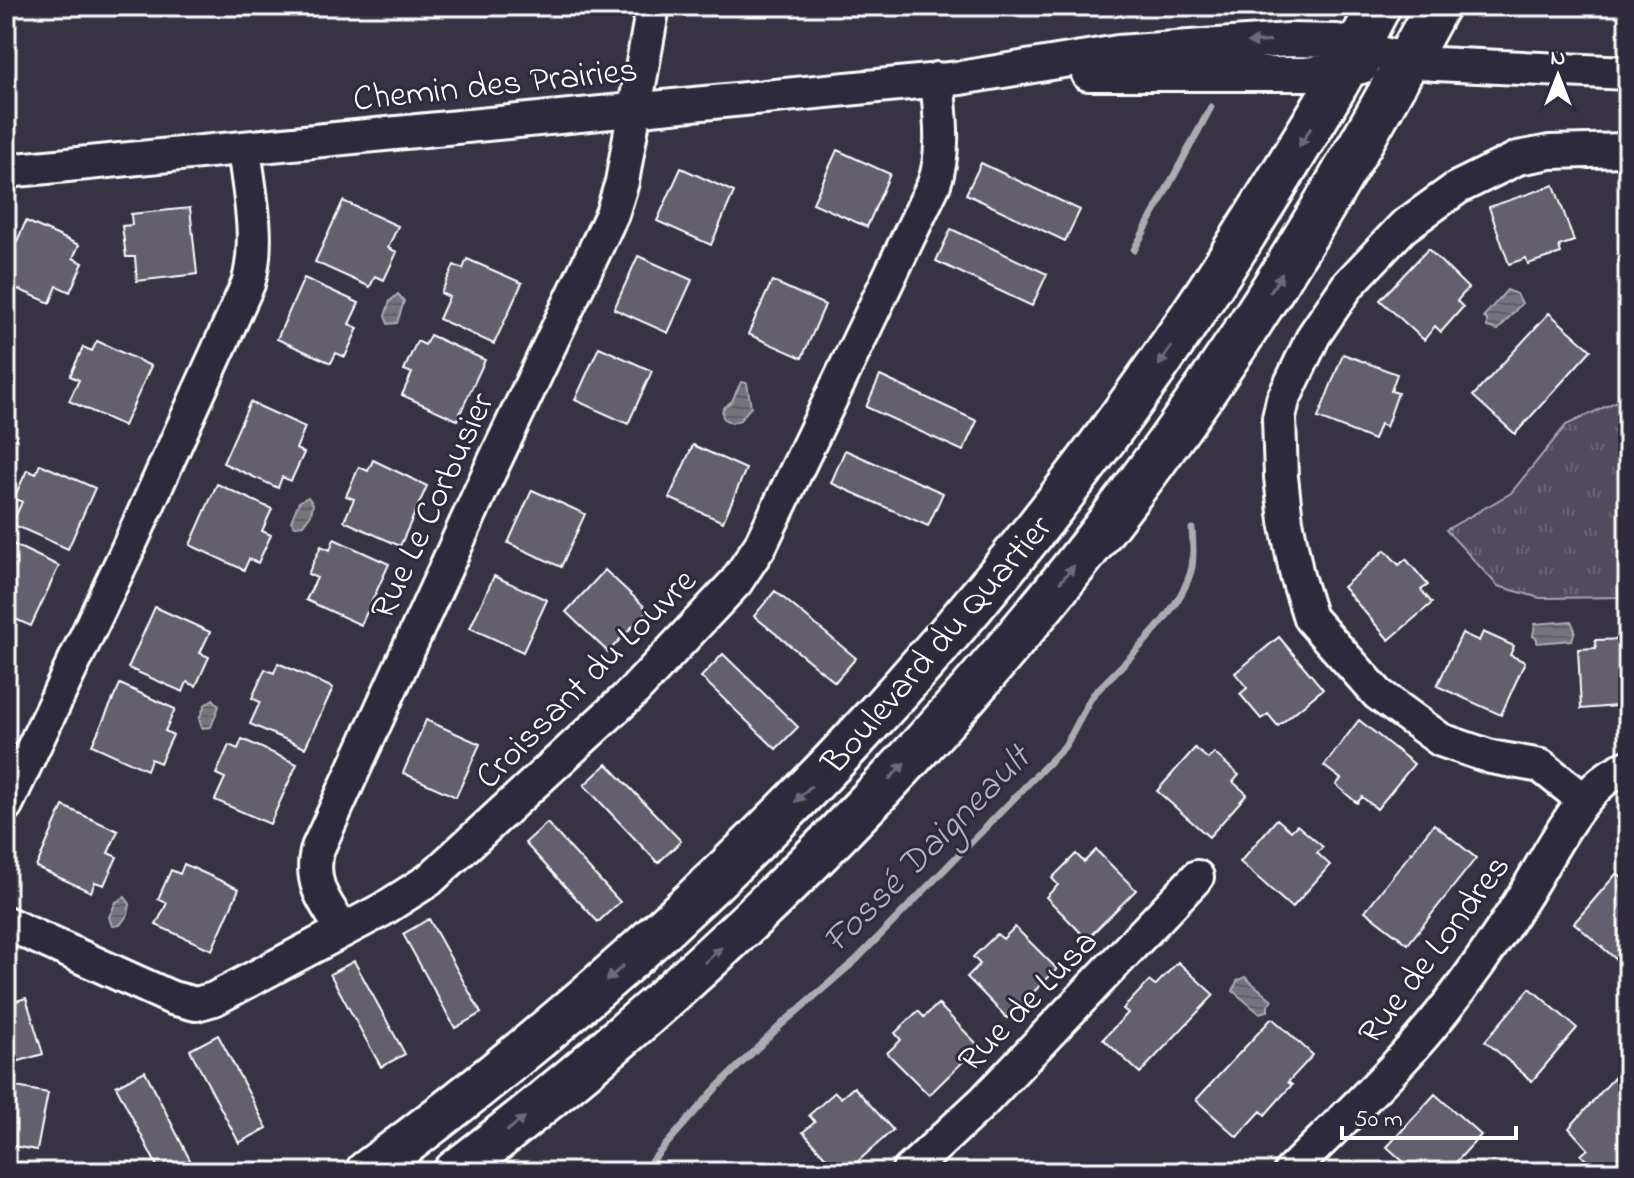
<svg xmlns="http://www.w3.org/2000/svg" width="1634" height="1178" font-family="'Indie Flower',sans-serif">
  <defs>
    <pattern id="grass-tufts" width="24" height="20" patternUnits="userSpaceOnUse" patternTransform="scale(2)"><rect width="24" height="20" fill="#514c5c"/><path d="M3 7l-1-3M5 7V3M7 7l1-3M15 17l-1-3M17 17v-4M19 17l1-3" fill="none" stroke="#6b6774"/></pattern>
    <pattern id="water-rules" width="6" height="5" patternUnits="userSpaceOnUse" patternTransform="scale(2)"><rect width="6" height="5" fill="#76737f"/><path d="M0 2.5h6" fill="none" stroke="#5f5e63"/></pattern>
  </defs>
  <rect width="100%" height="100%" fill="#373345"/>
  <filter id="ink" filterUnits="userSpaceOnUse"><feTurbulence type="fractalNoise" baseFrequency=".0125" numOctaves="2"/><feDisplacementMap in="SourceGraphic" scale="16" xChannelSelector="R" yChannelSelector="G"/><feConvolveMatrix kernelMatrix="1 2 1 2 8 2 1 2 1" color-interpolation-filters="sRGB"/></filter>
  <g filter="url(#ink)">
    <path fill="url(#grass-tufts)" stroke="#a8a6ae" stroke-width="2" d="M1628,396V597L1540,598L1498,586L1446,530L1511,493L1566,425Z"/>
    <path fill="url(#water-rules)" stroke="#adabb2" stroke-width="2" d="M1507,290L1516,294L1522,303L1498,330L1487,327V320L1483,317Z
      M398,294L404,301L397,323L388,324L385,316L390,301Z
      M741,382L747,383L751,407L740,420L732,423C723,420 721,417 723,408L732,401Z
      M308,497L313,504L311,514L303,525L295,526L291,521L299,502Z
      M1571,621L1575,630L1572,640L1537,643V639L1533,636L1535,624Z
      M213,699L219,706L211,727L202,728L199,719L205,705Z
      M125,897L130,904L128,914L120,925L112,926L109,917L116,902Z
      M1245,977L1272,1000L1268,1005V1011L1259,1013L1233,991L1237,981Z"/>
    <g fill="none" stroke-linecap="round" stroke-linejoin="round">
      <path stroke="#adabb2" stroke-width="7" d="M1134,250L1211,107
        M642,1172L717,1087L782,1024L856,960L1064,747C1076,730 1082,711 1093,695C1125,661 1182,612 1192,567C1194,554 1193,541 1192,529"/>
    </g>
    <path fill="#635f6d" stroke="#fff" stroke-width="2" d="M837,150L890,174L867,227L813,203Z
      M981,163L1080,210L1065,241L966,194Z
      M681,168L734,192L711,245L657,221Z
      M1554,185L1574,241L1559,246L1561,253L1528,264L1526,258L1509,264L1489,207Z
      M343,201L398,226L388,248L397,252L384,280L375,276L370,287L315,262Z
      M190,208L197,274L137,281L135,257H126L122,226L132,225L131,214Z
      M26,221L79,245L73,258L83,263L70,292L57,286L50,303L6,284V266Z
      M951,229L1047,274L1032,306L936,261Z
      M1428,249L1468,288L1457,301L1463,307L1441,332L1435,326L1424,340L1380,300Z
      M638,256L692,280L668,333L614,309Z
      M467,259L522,283L494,344L439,319L449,297L441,293L454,265L463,269Z
      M304,278L359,303L349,324L358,328L345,357L336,353L331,363L277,339Z
      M772,281L825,305L802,358L748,334Z
      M1549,313L1591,350L1515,434L1473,396Z
      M6,320L16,325L6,348Z
      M430,335L485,360L457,420L402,395L412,373L404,370L417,341L425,345Z
      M97,341L151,366L124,426L69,401L79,380L70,376L83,347L92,351Z
      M599,347L652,371L628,424L575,400Z
      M1343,354L1397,374L1391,391L1398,393L1386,427L1380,424L1374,440L1318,418Z
      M880,376L977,421L963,451L866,407Z
      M250,402L305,427L296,449L304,453L291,481L282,477L278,488L223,463Z
      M693,445L746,469L723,522L669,498Z
      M845,450L943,493L928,526L831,483Z
      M373,460L427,486L400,546L344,521L354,499L346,496L359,467L368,471Z
      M40,464L95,488L68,549L12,524L22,502L14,498L27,470L36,474Z
      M217,484L272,509L262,531L271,535L258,563L249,559L244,570L190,545Z
      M532,490L585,514L561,567L508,543Z
      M334,539L389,564L361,625L306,600L317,578L308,574L321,546L330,550Z
      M6,541L59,566L31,626L6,615Z
      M1385,550L1399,565L1406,559L1428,585L1421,590L1432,603L1389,640L1343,587Z
      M605,570L648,610L608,652L566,612Z
      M494,576L547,600L523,652L470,628Z
      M775,591L856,658L835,682L754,616Z
      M155,607L210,632L200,653L209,657L196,686L187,682L183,692L128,668Z
      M1483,632L1514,646L1510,655L1525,662L1501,715L1437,686L1462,633L1479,641Z
      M1279,637L1323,689L1278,726L1268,714L1261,719L1240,694L1247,688L1235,673Z
      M1628,639V705L1581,709L1578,649L1596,648L1595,640Z
      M723,654L798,727L776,749L701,677Z
      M278,663L333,688L305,748L250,724L260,702L252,698L265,669L274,673Z
      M120,684L175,709L165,731L173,735L160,763L151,759L147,770L92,745Z
      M426,720L480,744L456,797L403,773Z
      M1359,720L1414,764L1377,809L1362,797L1357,803L1336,785L1341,779L1324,766Z
      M242,739L297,764L270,824L215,800L225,778L216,774L229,745L238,749Z
      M1195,748L1208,759L1214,753L1239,775L1233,782L1247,794L1209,837L1157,791Z
      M607,764L681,841L658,863L584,785Z
      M63,806L118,831L108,853L117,857L104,885L95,882L91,892L36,867Z
      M1277,819L1291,831L1297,825L1323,847L1317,853L1330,865L1292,908L1240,862Z
      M547,823L620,902L598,922L525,843Z
      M1434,824L1476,858L1408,944L1365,911Z
      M1096,850L1136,890L1087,939L1046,897L1058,885L1052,878L1076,854L1084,862Z
      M184,864L239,889L212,950L156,925L167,903L158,899L171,870L180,874Z
      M1617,873L1628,882V961L1624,966L1574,923Z
      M429,919L481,1013L455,1028L403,934Z
      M1015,927L1057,969L1007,1018L967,977L980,964L973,957L997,934L1003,939Z
      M354,961L405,1054L381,1067L330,974Z
      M1178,962L1214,995L1140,1073L1103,1039L1128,1013L1123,1009L1149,981L1155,986Z
      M1530,988L1577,1028L1532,1081L1485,1041Z
      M26,998L43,1054L6,1065V1004Z
      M938,1004L979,1046L929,1095L887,1053L901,1040L895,1033L918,1011L924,1017Z
      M1272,1018L1313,1055L1288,1082L1292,1085L1279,1099L1265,1115L1261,1111L1237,1137L1196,1100Z
      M218,1035L267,1128L239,1143L190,1050Z
      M1628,1062V1147L1605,1172H1599L1581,1155L1588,1149L1569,1128Z
      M145,1071L193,1166L182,1172H160L116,1086Z
      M6,1085L48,1093L37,1150L6,1145Z
      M854,1087L893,1130L846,1172H839L803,1132L815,1122L809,1115L835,1092L841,1098Z
      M1435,1094L1481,1135L1447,1172H1415L1387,1147Z
      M770,1162L780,1172H760Z"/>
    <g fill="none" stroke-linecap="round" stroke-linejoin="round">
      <defs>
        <path id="minor" d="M1088,74H1306L1362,67
          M6,171L960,78L1118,52L1289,40L1337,41L1408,61L1436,64L1628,73
          M1584,800L1541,766L1491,757L1441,740L1378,694L1310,618L1297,576L1286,521L1281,477L1279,418L1283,400L1314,335L1348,285L1403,227L1457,188L1518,158L1550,152L1628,150
          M6,805L125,555L248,284C261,240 249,192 244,148
          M6,923L172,998L196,1004L214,999L382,910L429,880L633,692L736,582L760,546L934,184C946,151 940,113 937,79
          M343,930C325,903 308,882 318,848L487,477L612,214L622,182L653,6
          M908,1172L983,1102L1197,877
          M1290,1172C1325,1137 1360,1104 1394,1068C1444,1015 1488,954 1526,892C1551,853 1582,782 1628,767"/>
        <path id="major" d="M367,1172C714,917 1014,600 1244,235C1291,160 1339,85 1379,6
          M455,1172C757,941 1025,661 1236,345C1309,235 1375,122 1437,6"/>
      </defs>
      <use href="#minor" stroke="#fff" stroke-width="38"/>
      <use href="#major" stroke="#fff" stroke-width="48"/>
      <use href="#minor" stroke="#2f2a3d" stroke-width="32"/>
      <use href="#major" stroke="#2f2a3d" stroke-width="42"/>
    </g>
    <defs><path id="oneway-solid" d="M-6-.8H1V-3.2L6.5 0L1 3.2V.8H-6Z" transform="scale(2)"/></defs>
    <g fill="#6d6a77">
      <use href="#oneway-solid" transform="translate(1259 42) rotate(177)"/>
      <use href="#oneway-solid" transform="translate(1305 137) rotate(122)"/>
      <use href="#oneway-solid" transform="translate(1276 283) rotate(-57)"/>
      <use href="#oneway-solid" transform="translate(1165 356) rotate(124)"/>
      <use href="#oneway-solid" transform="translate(1067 574) rotate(-51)"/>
      <use href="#oneway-solid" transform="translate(897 771) rotate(-47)"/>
      <use href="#oneway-solid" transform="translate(803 794) rotate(135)"/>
      <use href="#oneway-solid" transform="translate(713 955) rotate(-43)"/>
      <use href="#oneway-solid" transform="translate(615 973) rotate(138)"/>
      <use href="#oneway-solid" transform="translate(516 1124) rotate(-38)"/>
    </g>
  </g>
  <g text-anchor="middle" stroke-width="6" stroke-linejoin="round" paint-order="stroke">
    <g font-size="36" fill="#fff" stroke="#2f2a3d">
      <text transform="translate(495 82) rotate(-6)" y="13">Chemin des Prairies</text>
      <text transform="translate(430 505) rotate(-65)" y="13">Rue Le Corbusier</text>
      <text transform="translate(935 643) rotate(-49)" y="13">Boulevard du Quartier</text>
      <text transform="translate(584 677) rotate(-45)" y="13">Croissant du Louvre</text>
      <text transform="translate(1432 948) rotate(-53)" y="13">Rue de Londres</text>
      <text transform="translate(1026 999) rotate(-46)" y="13">Rue de Lusa</text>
    </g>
    <g font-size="38" font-style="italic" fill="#b4b2b9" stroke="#2f2a3d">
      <text transform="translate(925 848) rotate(-45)" y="13">Fossé Daigneault</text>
    </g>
  </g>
  <rect width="1634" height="1178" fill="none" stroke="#2f2a3d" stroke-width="32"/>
  <rect x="16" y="16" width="1602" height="1146" fill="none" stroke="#fff" stroke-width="3" filter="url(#ink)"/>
  <g transform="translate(1558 76)" stroke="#2f2a3d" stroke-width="6" paint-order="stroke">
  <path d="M0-6L14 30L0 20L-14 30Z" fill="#ffffff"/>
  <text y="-12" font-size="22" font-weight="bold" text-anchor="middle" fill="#ffffff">N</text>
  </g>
  <path d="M1342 1126v12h174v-12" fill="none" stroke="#ffffff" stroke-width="4"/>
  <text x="1354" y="1126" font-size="24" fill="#ffffff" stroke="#2f2a3d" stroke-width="6" paint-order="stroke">50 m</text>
</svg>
